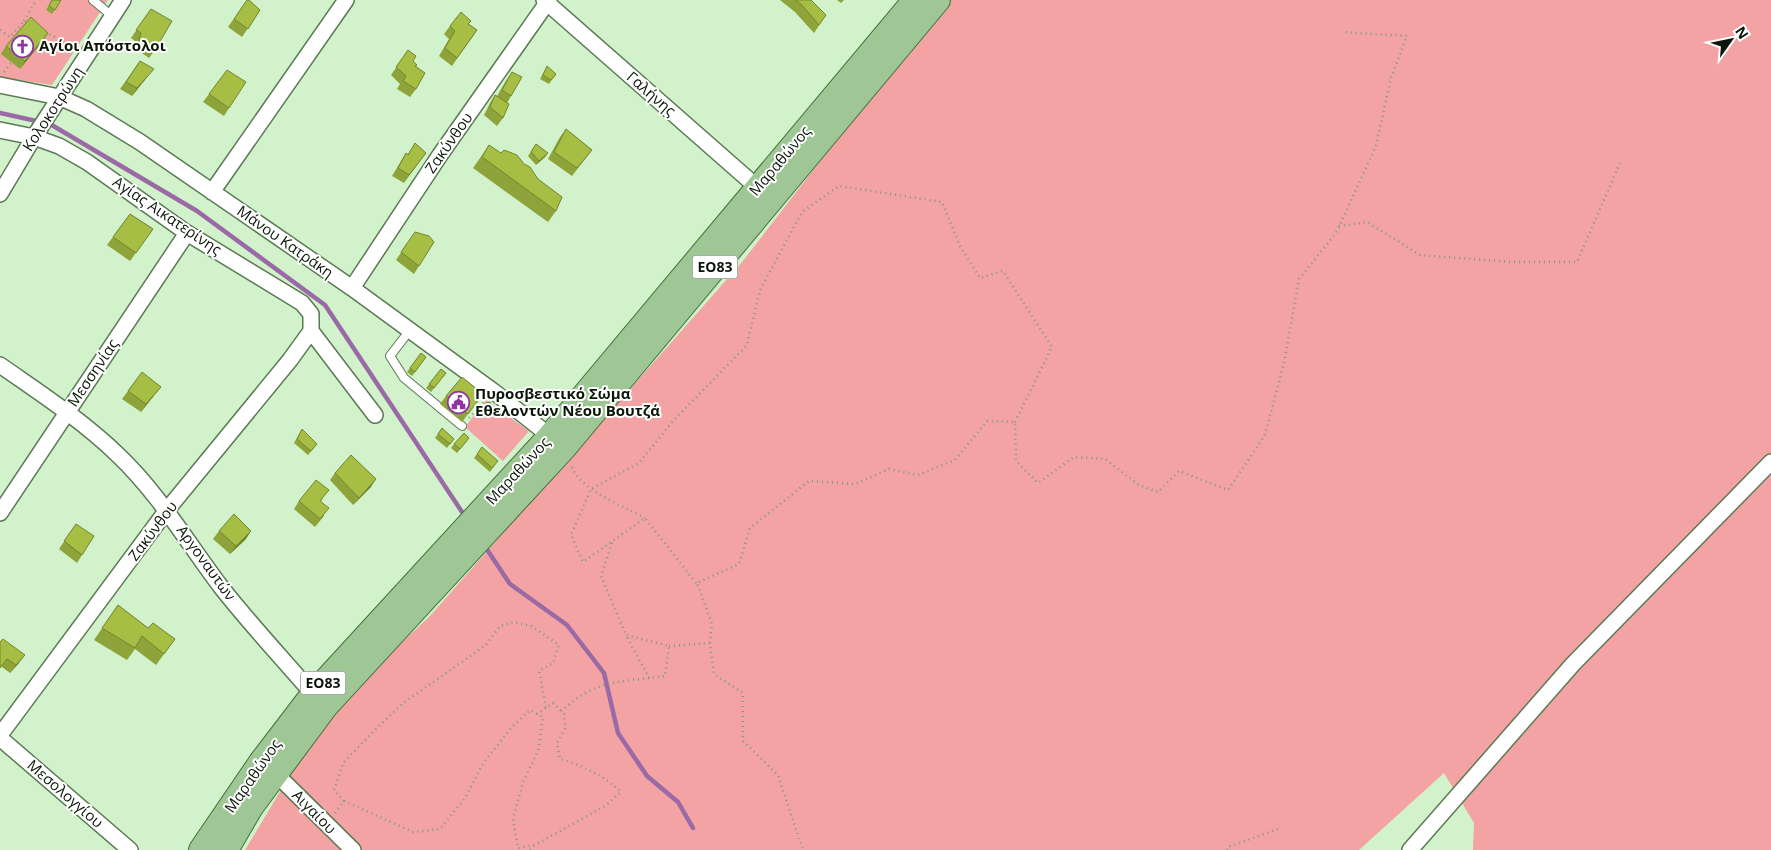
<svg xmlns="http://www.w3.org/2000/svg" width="1771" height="850" font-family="'Open Sans',sans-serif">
  <rect width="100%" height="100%" fill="#d1f2ca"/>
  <path fill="#f3a3a3" d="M0,0H108L52,85L0,77Z
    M949,0H1771V850H1473L1474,823L1444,773L1359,850H245L328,712L430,616L743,261L888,73Z
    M486,400L529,431L503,461L465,427Z"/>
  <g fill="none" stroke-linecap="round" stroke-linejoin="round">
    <path stroke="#9a6aa6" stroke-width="4.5" d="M0,113L50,124L197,211L325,305L466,518
      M484,545L510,584L567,625L604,673L618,733L647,776L678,802L693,828"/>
    <defs>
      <path id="service" d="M93,0L112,16
        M410,330L390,356L404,378L462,426"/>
      <path id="minor" d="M544,0L758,188
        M0,85L59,97L86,109L140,142L352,288L493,391L550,436
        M0,130L34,137L59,146L87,162L187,233L302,303L311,314V331
        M212,192L346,0
        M0,194L34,137L123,0
        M352,288L440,155L549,0
        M311,331L375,415
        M0,365C40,393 83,421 118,455C159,494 187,542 221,587C250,624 282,658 313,694
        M0,513L187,233
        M0,735L167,510L290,360L311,331
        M0,738L130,850
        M275,773L353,850
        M1410,850L1573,664L1771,462"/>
      <path id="primary" d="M201,850L261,762L313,694L550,436L915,0
        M226,850L251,807L326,706L564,448L938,0"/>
    </defs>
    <use href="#service" stroke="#5c7955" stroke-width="10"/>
    <use href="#minor" stroke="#5c7955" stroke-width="18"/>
    <use href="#primary" stroke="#417137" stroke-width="26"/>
    <path stroke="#819a7c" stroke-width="2.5" stroke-dasharray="1 4" stroke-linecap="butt" d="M24,21L36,0
      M0,30L10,37L24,21L29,23
      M45,32L76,48
      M4,72L11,63
      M1339,226L1367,222L1420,255L1511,262H1577L1620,163
      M469,418L484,402
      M572,467C581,491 624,506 645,518
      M612,543L601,576L626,635
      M696,583L645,518L583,562L571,535L591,489L639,463L673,421L747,345L760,290L802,212L839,186L942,202L960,246L980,278L1003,271L1052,347L1015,422
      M710,643L712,624L697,583L739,564L750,528L809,481L855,484L889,469L918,475L955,460L987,421L1015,422L1016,461L1038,483L1074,457L1105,459L1139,485L1158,492L1179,471L1228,490L1265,435L1284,363L1299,279L1336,233L1376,146L1391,78L1407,36L1342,32
      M669,646L710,643L714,674L743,693V741L778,775L803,850
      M561,711C569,705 578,697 587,692C609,680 639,680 665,676L669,646L626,635L649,678
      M344,801L334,790L343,763L377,728L402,704L486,645L500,626L514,622L531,626L559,645L553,663L539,671L546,708
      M335,813L344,801L413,832L440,829L465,798L484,762L512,727L530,710L543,717L538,751L523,782L513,819L518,848L535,845L605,806L621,792C603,775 583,766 560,759L557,743L565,729L564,714L553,703L537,714
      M530,850L534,846
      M1227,850L1228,847L1278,829"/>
    <use href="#service" stroke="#fff" stroke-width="8"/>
    <use href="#minor" stroke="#fff" stroke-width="15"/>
    <use href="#primary" stroke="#9fc796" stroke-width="24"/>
  </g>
  <path fill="#8ea33a" d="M52,0H61L52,14L46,10Z
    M247,0L260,10L242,37L228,27Z
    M780,0H811L826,15L814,33L795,12Z
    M837,0H844L841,3Z
    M151,9L155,50L149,58L133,47L135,41L131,38Z
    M469,24L477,30L452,66L439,56L449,39L444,34L450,26Z
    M48,33L20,69L1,54L6,46Z
    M408,50L415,66L416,89L410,97L397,89L400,84L391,75Z
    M140,61L148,76L132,96L120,89Z
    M547,66L556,74L549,84L540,79Z
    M512,72L511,96L507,103L503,118L497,126L484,115L490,103L495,95L497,96L507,79Z
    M209,94L229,108L224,116L203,102Z
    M566,129L592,150L572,176L548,159L560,137Z
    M415,143L426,153L404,183L392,176L401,161L406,153L408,154Z
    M536,144L548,153L545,157L536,165L528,156Z
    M489,145L556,211L548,222L473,168Z
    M130,214L153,229L130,261L107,245Z
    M415,232L419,266L414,274L396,260Z
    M421,353L426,357L412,376L407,372Z
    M441,369L446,373L431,392L426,388Z
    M161,387L141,412L122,399L128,391Z
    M483,394L462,422L440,404L446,396Z
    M486,403L489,410L485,412L483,407Z
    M442,428L454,439L447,448L435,438Z
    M302,429L314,448L308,455L294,443Z
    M469,438L457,453L451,448L454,444Z
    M477,454L495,465L490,472L474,458Z
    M335,473L371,487L353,505L330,480Z
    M323,498L321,501L324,516L315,527L294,509L299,501Z
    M76,524L82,555L77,563L59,549Z
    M219,531L246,539L230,554L213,539Z
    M118,605L148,628L175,639L156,665L135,649L127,660L94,640Z
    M0,642L19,663L10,673L2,667Z"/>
  <path fill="#74852f" d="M48,33L43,41L20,69L25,61Z
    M154,69L148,76L132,96L137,88Z
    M548,153L545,157L536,165L539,161Z
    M161,387L155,394L141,412L146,404Z
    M492,406L489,410L485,412L488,408Z
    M376,479L371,487L353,505L359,498Z
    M251,531L246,539L230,554L236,546Z
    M25,655L19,663L10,673L16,665Z"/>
  <path fill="#a5be43" stroke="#74852f" d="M52,0H61L55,10L49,6Z
    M247,0H249L260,10L248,29L234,19Z
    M795,0H811L826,15L819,25L801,4Z
    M151,9L172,21L155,50L139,39L141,33L136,30Z
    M461,12L471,21L468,24L477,30L457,58L445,48L455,31L450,26Z
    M31,17L48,33L25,61L6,46Z
    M408,50L416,56L413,61L417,65L415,66L425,73L416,89L403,81L406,76L396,67Z
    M140,61L154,69L137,88L126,82Z
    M547,66L556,74L551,80L543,75Z
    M227,70L246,82L229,108L209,94Z
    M512,72L522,77L511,96L502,90Z
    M495,95L509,104L503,118L490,107Z
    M566,129L592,150L577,168L554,152Z
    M415,143L426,153L409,175L398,168L406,153L408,155Z
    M536,144L548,153L539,161L531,152Z
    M489,145L501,153L504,150L517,155L524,164L530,167L538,179L562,197L556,211L482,157Z
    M130,214L153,229L136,253L113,237Z
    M415,232L429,236L434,242L419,266L401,252Z
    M421,353L426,357L415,372L410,368Z
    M441,369L446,373L434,388L429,384Z
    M142,372L161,387L146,404L128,391Z
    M462,377L483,394L468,414L446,396Z
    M490,402L492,406L488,408L486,403Z
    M442,428L454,439L450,444L438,434Z
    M302,429L317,444L311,451L297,439Z
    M464,433L469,438L460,449L454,444Z
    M482,447L498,461L492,468L477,454Z
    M351,455L376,479L359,498L335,473Z
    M316,480L329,490L320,501L329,508L320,519L299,501Z
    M234,514L251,531L236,546L219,531Z
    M76,524L94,536L82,555L64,541Z
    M118,605L148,628L153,623L175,639L164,654L142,636L135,648L102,628Z
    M3,639L25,655L16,665L7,659L0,668V642Z"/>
  <defs>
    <symbol id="church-ring" viewBox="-11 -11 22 22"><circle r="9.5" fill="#fff" stroke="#8f36a2" stroke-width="1.5"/><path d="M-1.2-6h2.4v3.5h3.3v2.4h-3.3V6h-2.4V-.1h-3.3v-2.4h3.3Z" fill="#8f36a2"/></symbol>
    <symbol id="civic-ring" viewBox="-11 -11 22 22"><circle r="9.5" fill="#fff" stroke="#8f36a2" stroke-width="1.5"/><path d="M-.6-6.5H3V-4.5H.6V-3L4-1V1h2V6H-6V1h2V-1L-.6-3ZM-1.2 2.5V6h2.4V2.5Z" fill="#8f36a2"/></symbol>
  </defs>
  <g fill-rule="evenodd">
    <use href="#church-ring" x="10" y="34" width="25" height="25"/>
    <use href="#civic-ring" x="446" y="390" width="25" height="25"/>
  </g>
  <g text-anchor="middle" stroke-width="4" stroke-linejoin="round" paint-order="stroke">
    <g fill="#fff" stroke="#545c52" stroke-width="1">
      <rect x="692.5" y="255.5" width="45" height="23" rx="4"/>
      <rect x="300.5" y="671.5" width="45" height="23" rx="4"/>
    </g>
    <g font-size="14" font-weight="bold" fill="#0a1608">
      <text x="715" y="272">ΕΟ83</text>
      <text x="323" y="688">ΕΟ83</text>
    </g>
    <g font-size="15" font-weight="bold" fill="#0a1608" stroke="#fff" text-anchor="start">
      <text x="39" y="51">Αγίοι Απόστολοι</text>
      <text x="475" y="399">Πυροσβεστικό Σώμα<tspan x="475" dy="17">Εθελοντών Νέου Βουτζά</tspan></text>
    </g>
    <g font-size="15" fill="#0a1608" stroke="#fff">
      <text transform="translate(651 94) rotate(41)" y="5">Γαλήνης</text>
      <text transform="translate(53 109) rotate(-57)" y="5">Κολοκοτρώνη</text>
      <text transform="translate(449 143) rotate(-55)" y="5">Ζακύνθου</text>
      <text transform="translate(780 161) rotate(-50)" y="5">Μαραθώνος</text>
      <text transform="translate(167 216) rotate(34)" y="5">Αγίας Αικατερίνης</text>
      <text transform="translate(285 242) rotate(35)" y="5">Μάνου Κατράκη</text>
      <text transform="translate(93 373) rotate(-56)" y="5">Μεσσηνίας</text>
      <text transform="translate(518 471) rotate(-47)" y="5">Μαραθώνος</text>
      <text transform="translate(153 531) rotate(-53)" y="5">Ζακύνθου</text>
      <text transform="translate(206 563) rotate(54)" y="5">Αργοναυτών</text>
      <text transform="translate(253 776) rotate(-55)" y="5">Μαραθώνος</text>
      <text transform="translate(65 794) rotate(41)" y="5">Μεσολογγίου</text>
      <text transform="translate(314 812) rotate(45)" y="5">Αιγαίου</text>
    </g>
  </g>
  <g transform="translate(1731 40) rotate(57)" stroke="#ffffff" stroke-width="4" paint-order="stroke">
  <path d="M0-4L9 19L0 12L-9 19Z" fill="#0a1608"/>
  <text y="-8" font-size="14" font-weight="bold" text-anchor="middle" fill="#0a1608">N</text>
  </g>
</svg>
